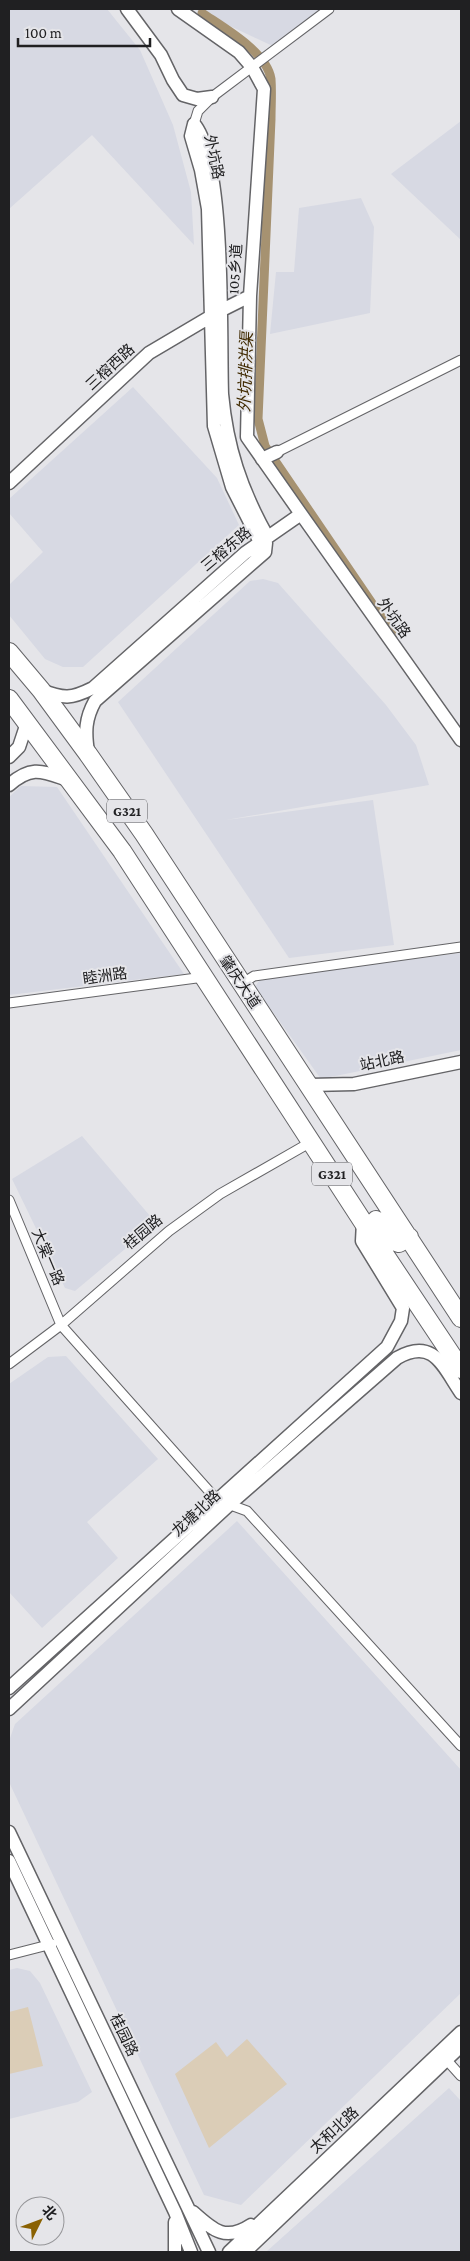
<svg xmlns="http://www.w3.org/2000/svg" width="470" height="2261" font-family="'Crimson Pro','Noto Sans SC',serif">
  <rect width="100%" height="100%" fill="#e5e5e9"/>
  <path fill="#d7d9e3" d="M9,9H107L140,50L173,125L191,192L194,245L92,135L9,209Z
    M194,9H329L277,48Z
    M461,121V240L391,174Z
    M361,198L374,227L370,313L270,334L276,272H294L299,208Z
    M133,387L217,478L239,525L83,667H63L45,659L9,615V585L43,552L9,513V499Z
    M263,579L278,583L386,705L416,745L429,785L226,820L373,800L394,945L289,958L118,702L250,581Z
    M21,786L57,787L184,974L9,995V797Z
    M461,953V1050L321,1079L255,987L261,978Z
    M82,1136L156,1223L75,1291L65,1288L12,1179Z
    M66,1356L158,1459L87,1522L118,1558L42,1628L9,1592V1384L48,1357Z
    M237,1521L461,1770V1993L241,2205L204,2195L9,1782V1741L15,1724Z
    M17,1968L30,1971L40,1983L92,2092L78,2102L9,2119V1970Z
    M449,2088L461,2101V2252H266Z"/>
  <path fill="#dbcdb7" d="M28,2007L43,2066L9,2074V2012Z
    M247,2039L287,2084L209,2148L175,2074L216,2042L227,2057Z"/>
  <g fill="none" stroke-linecap="round" stroke-linejoin="round">
    <path stroke="#a69271" stroke-width="9" d="M202,13C224,28 267,52 271,79C272,92 271,106 271,119L258,419L265,446L393,634"/>
    <defs>
      <path id="street" d="M194,124L198,111L212,97L329,9
        M277,452L461,360
        M241,984L254,976L461,947
        M9,1003L204,977
        M9,1200L61,1325L217,1500L247,1511L461,1746
        M9,1364L61,1325L169,1231L220,1194L311,1142
        M9,1955L52,1944
        M443,2056L461,2076"/>
      <path id="secondary" d="M127,9L161,55L173,80L183,95L197,99L212,97
        M194,124L191,136L201,170L208,209L214,426L232,487L265,552
        M194,124C226,161 220,339 222,394C227,448 241,489 267,536
        M262,459L277,452
        M9,483L149,353L220,311L250,296
        M301,514L461,740
        M41,690C64,699 71,699 93,688L245,553L301,514L247,437L250,296L264,89L252,67L239,52L178,9
        M88,752C85,732 85,719 95,701L265,552L266,543
        M9,757L19,747L27,723
        M9,785C33,764 43,772 71,781
        M310,1085L354,1084L461,1062
        M9,1688L387,1347L401,1321L403,1308L362,1241L363,1222
        M9,1709L230,1504L397,1358C434,1337 443,1367 461,1393
        M9,1832L209,2252
        M9,1861L175,2212L191,2252
        M193,2212C213,2230 225,2242 251,2225
        M175,2252V2222
        M229,2252L461,2032
        M245,2252L461,2046"/>
      <path id="highway" d="M9,652L41,690L88,754L144,834L461,1318
        M9,699L122,851L363,1222L461,1369
        M376,1220L388,1239L399,1243L409,1237"/>
    </defs>
    <use href="#street" stroke="#646467" stroke-width="11"/>
    <use href="#secondary" stroke="#646467" stroke-width="15"/>
    <use href="#highway" stroke="#646467" stroke-width="20"/>
    <use href="#street" stroke="#fff" stroke-width="9"/>
    <use href="#secondary" stroke="#fff" stroke-width="12"/>
    <use href="#highway" stroke="#fff" stroke-width="18"/>
  </g>
  <g text-anchor="middle" stroke-width="4" stroke-linejoin="round" paint-order="stroke">
    <g fill="#e5e5e9" stroke="#5b5b5e" stroke-width="1">
      <rect x="107" y="799.5" width="40" height="23" rx="4"/>
      <rect x="312" y="1162.5" width="40" height="23" rx="4"/>
    </g>
    <g font-size="14" font-weight="bold" fill="#202022">
      <text x="127" y="816">G321</text>
      <text x="332" y="1179">G321</text>
    </g>
    <g font-size="15" fill="#202022" stroke="#e5e5e9">
      <text transform="translate(214 157) rotate(78)" y="5">外坑路</text>
      <text transform="translate(235 269) rotate(-86)" y="5">105乡道</text>
      <text transform="translate(110 367) rotate(-43)" y="5">三榕西路</text>
      <text transform="translate(226 549) rotate(-40)" y="5">三榕东路</text>
      <text transform="translate(394 618) rotate(55)" y="5">外坑路</text>
      <text transform="translate(105 976) rotate(-8)" y="5">睦洲路</text>
      <text transform="translate(240 982) rotate(56)" y="5">肇庆大道</text>
      <text transform="translate(382 1061) rotate(-12)" y="5">站北路</text>
      <text transform="translate(143 1232) rotate(-40)" y="5">桂园路</text>
      <text transform="translate(48 1257) rotate(67)" y="5">大棠一路</text>
      <text transform="translate(196 1513) rotate(-43)" y="5">龙塘北路</text>
      <text transform="translate(124 2035) rotate(64)" y="5">桂园路</text>
      <text transform="translate(334 2130) rotate(-43)" y="5">太和北路</text>
    </g>
    <g font-size="16" font-style="italic" fill="#402a00" stroke="#e5e5e9">
      <text transform="translate(245 372) rotate(-88)" y="6">外坑排洪渠</text>
    </g>
  </g>
  <rect width="470" height="2261" fill="none" stroke="#202022" stroke-width="20"/>
  <g transform="translate(40 2221) rotate(48)"><circle r="24" fill="#e5e5e9" stroke="#969699"/>
  <path d="M0-4L9 19L0 12L-9 19Z" fill="#8a6102"/>
  <text y="-8" font-size="14" font-weight="bold" text-anchor="middle" fill="#202022">北</text>
  </g>
  <path d="M18 38v8h132v-8" fill="none" stroke="#202022" stroke-width="2.5"/>
  <text x="25" y="38" font-size="15" fill="#202022" stroke="#e5e5e9" stroke-width="4" paint-order="stroke">100 m</text>
</svg>
